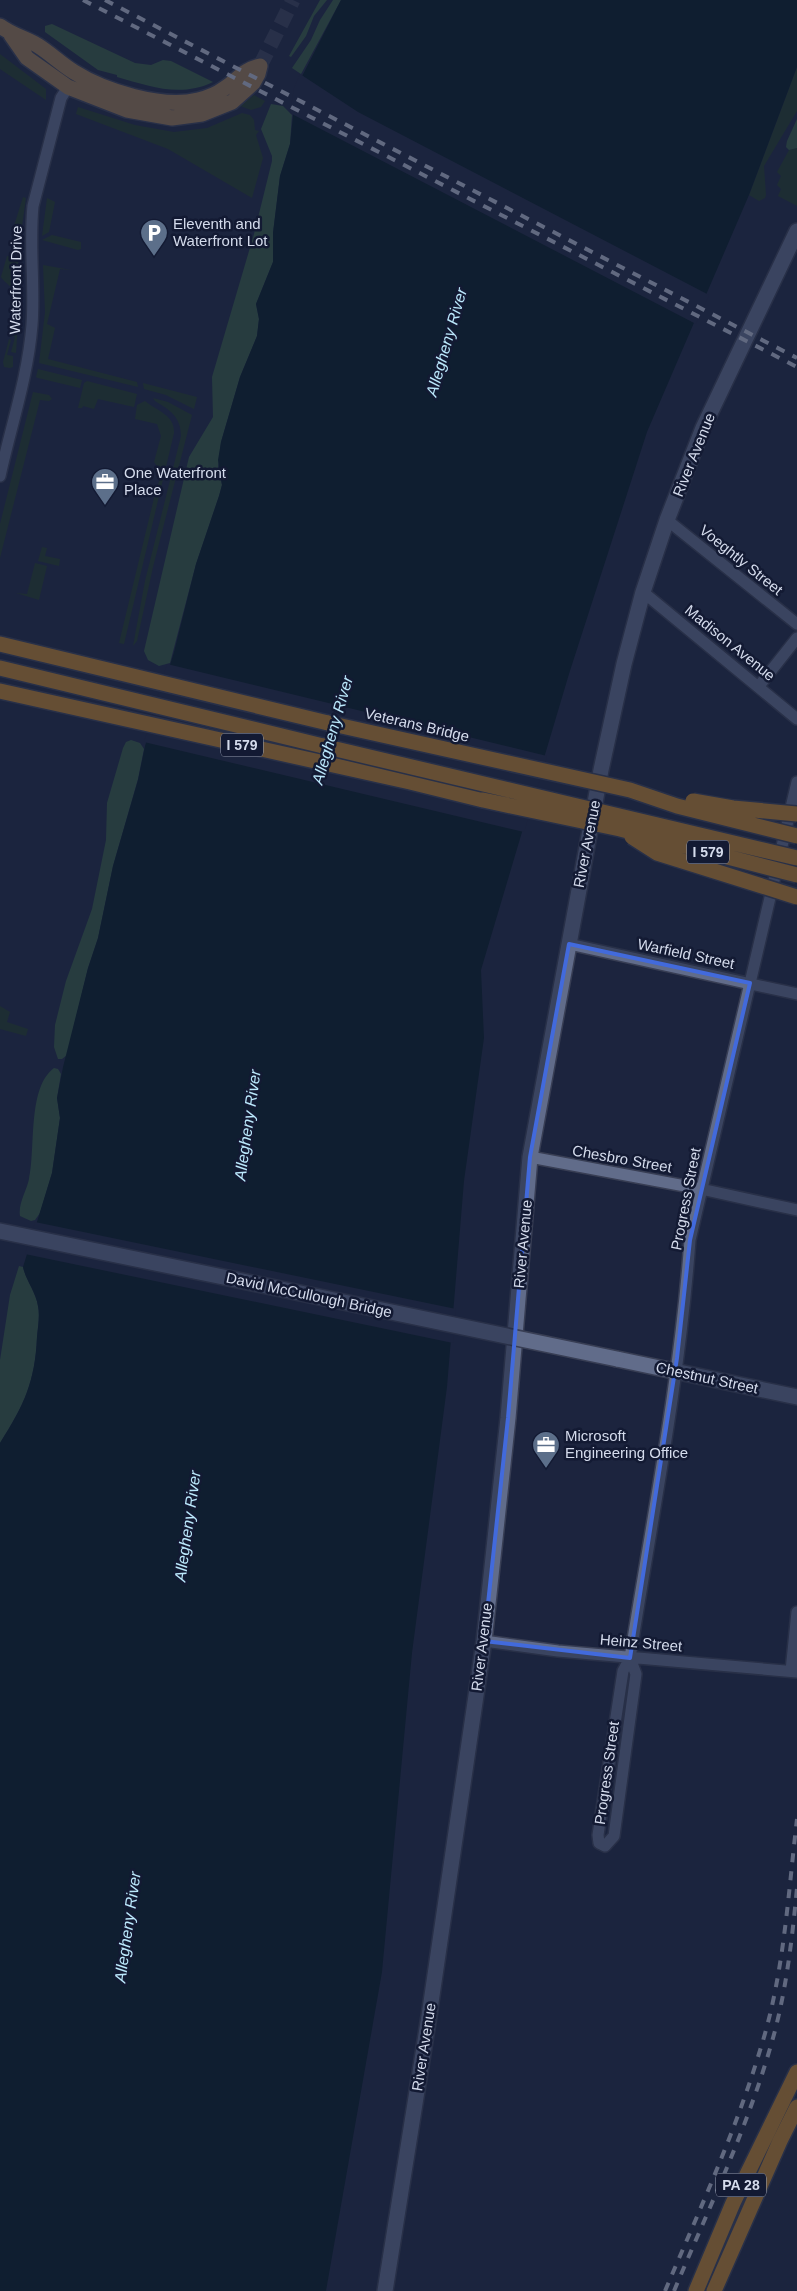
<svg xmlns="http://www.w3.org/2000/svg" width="797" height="2291" font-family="Arial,sans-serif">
  <rect width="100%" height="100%" fill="#1c243e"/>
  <path fill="#203827" d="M0,54L46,89V100L0,69Z
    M797,67V111L764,166L766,195L765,198L759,201L749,195Z
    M254,95L265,101L261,107L251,110L240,106Z
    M78,107L135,125L174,132L207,128L242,113L250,115L254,120L255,130L259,131L256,135L263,158L252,198L168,149L76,114Z
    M797,148V206L778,196L781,189L777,185L781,176L777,172L789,150Z
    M23,197L26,198L22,226L19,232L13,229Z
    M47,198L55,202L49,232L42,236Z
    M52,235L81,242V249L78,250L42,240Z
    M7,256L18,257L19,305L16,353L11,352L15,337L10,335C13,321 21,302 12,289C9,284 4,282 1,277Z
    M43,265L71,270L60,269L47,324L55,328L48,359L137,382L138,387L39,363L45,312Z
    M9,339L11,340L7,355L13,356V367L10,368L4,367L3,362Z
    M38,369L82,380L80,388L38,378L36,377Z
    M87,381L137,394L134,407L98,399L94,409L83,406L82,408H78L84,383Z
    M143,383L197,397L194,409L166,395L144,389Z
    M33,392L49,395L52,399L49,401L40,400L0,558V524Z
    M153,398L168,402L192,415L153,567L137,641L133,646L145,581L181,436C181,417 170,410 155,401Z
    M145,401C157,411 175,415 174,433L124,644L119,643L155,494L150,493C162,485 163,472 154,462L161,436L157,424L135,419L137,405Z
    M42,547L47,548L45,556L60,559L59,566L38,561Z
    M35,563L47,566L39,600L16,593L27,594Z
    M0,1006L10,1012L7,1022L28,1029L26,1036L0,1029Z"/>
  <path fill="#355a41" d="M320,0H327L314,16L306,36L291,57L289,56Z
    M333,0H341L301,74L292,68L311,40L320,20Z
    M52,24L135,63L151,65L163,60L171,61L213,82C180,98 149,86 117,77V75L98,70L45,32V26Z
    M271,104L283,106L292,115L290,144L280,176L273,233V262L256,304L259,319L257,336L240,377L221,442L218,467L222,485L219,496L196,564L170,663L159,666L148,660L144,651L189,457L213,417L212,377L254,234L272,161V156L261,129Z
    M797,119V148L789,150L786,147L787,141Z
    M131,740L140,743L144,749L138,779L113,866L98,938L88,968L67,1055L62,1059H58L54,1047L55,1025L66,981L92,909L106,840L107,803L123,748L126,742Z
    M54,1068L58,1069L61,1074L57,1098L60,1118L52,1173L40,1213L35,1220L31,1221L20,1216C18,1203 27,1190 29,1179C36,1149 27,1088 54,1068Z
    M19,1266L23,1267C26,1281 36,1292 38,1306C40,1315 38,1327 37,1337C35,1382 24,1405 0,1443V1360L10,1295Z"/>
  <path fill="#011720" d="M341,0H797V67L749,195L647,432L569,674L481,970L484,1038L464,1181L447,1387L412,1653L382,1972L326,2291H0V1443C24,1405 35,1382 37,1337C38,1327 40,1315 38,1306C36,1292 26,1281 23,1267L52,1173L60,1118L57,1098L63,1067L88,968L98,938L113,866L138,780L145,746L174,652L196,564L219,496L222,485L218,460L221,442L240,377L257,336L259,319L256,304L273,262V233L280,176L290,144L296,88Z"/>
  <path fill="#1c243e" d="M300,74L358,112L709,295L696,324L290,113L294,88Z
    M167,664L547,756L524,832L144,742Z
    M35,1222L456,1309L453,1343L25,1254Z"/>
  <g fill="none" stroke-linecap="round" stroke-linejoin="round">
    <path stroke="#383f58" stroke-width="15" stroke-dasharray="15 8" stroke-linecap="butt" d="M260,66L293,0"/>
    <defs>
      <path id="minor" d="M0,476C11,426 28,376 32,325C35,286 29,246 33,206L61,98L68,87
        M667,520L797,624
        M643,592L797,719
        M759,686L797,638
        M569,944L797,994
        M530,1157L701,1189L797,1210
        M484,1641L558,1651L797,1672
        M630,1658L636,1674L614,1836L605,1846L599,1843L598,1835L623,1671L630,1658C652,1519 680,1380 690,1240L797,782
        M791,1671L797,1612"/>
      <path id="tertiary" d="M0,1231L228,1278
        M617,1359L797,1397
        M385,2291L429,2016L484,1641L508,1418L530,1157L601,770L624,664L643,592L667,520L703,428L797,231"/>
      <path id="primary" d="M0,26C12,35 25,38 37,45C50,53 61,64 74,72C104,91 162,109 198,100C207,98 217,94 225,88C237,80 245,69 260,66L258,74L253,83L232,102L202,114L172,118L127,110L68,87L27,58L11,35"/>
      <path id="motorway" d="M0,644L328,723
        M0,668L323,746
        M0,691L410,782L483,800
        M696,2291L733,2203L797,2072
        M714,2291L780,2141L797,2107"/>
    </defs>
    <use href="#minor" stroke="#383e54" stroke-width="14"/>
    <use href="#tertiary" stroke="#383e54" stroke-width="18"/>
    <use href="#primary" stroke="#383e54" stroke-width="18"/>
    <use href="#motorway" stroke="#383e54" stroke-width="18"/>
    <use href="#minor" stroke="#616c8a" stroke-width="11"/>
    <use href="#tertiary" stroke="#616c8a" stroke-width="15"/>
    <use href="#primary" stroke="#997850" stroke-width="15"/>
    <use href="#motorway" stroke="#be8029" stroke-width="15"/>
    <path stroke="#b6bdd0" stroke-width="4" stroke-dasharray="9 9" stroke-linecap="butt" d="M83,0L797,367
      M105,0L797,358
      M665,2291C699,2211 736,2131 761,2047C784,1974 788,1895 797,1819
      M674,2291C708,2210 747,2129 771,2045C786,1994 792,1940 797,1888"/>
    <defs>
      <path id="tertiary-bridge" d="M228,1278L617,1359"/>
      <path id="motorway-bridge" d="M328,723L630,790L677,806L797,836
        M323,746L797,858
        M483,800L620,829L797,875
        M693,801L733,808L797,814
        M632,837L657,853L797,897"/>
    </defs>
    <use href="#tertiary-bridge" stroke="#383e54" stroke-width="18" stroke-linecap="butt"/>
    <use href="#motorway-bridge" stroke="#383e54" stroke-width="18" stroke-linecap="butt"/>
    <use href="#tertiary-bridge" stroke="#616c8a" stroke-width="15"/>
    <use href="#motorway-bridge" stroke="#be8029" stroke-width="15"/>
  </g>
  <path d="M0 0H797V2291H0ZM569,944L750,983L690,1240L677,1358L630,1658L484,1641L508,1418L530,1157Z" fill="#1c243e" fill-opacity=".55" fill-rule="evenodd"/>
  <path fill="none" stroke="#426adc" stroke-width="4" stroke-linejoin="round" d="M569,944L750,983L690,1240L677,1358L630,1658L484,1641L508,1418L530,1157Z"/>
  <defs>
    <symbol id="parking-pin" viewBox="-11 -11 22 30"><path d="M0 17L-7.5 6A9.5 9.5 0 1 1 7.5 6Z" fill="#5c6f8a" stroke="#131a33"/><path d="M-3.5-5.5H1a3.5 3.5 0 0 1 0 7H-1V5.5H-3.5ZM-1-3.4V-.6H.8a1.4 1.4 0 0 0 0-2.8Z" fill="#fff"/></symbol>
    <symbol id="office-pin" viewBox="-11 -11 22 30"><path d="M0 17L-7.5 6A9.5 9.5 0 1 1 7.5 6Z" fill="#5c6f8a" stroke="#131a33"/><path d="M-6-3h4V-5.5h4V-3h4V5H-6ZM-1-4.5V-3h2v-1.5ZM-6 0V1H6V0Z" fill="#fff"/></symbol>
  </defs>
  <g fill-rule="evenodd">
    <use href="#parking-pin" x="138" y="217" width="32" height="43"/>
    <use href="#office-pin" x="89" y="466" width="32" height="43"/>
    <use href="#office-pin" x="530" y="1429" width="32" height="43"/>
  </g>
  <g text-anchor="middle" stroke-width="5" stroke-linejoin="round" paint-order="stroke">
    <g fill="#131a33" stroke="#9aa1b4" stroke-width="1">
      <rect x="221" y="733.5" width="42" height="23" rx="4"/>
      <rect x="687" y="840.5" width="42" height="23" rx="4"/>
      <rect x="716" y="2173.5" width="50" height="23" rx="4"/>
    </g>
    <g font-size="14" font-weight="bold" fill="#d4dbec">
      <text x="242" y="750">I 579</text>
      <text x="708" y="857">I 579</text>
      <text x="741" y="2190">PA 28</text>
    </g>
    <g font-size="15" fill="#d4dbec" stroke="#131a33" text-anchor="start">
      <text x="173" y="229">Eleventh and<tspan x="173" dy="17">Waterfront Lot</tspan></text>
      <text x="124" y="478">One Waterfront<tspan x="124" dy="17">Place</tspan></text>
      <text x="565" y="1441">Microsoft<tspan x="565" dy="17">Engineering Office</tspan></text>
    </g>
    <g font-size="15" fill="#d4dbec" stroke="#131a33">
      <text transform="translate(16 280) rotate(-89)" y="5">Waterfront Drive</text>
      <text transform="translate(694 455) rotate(-68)" y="5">River Avenue</text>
      <text transform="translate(741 560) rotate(39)" y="5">Voeghtly Street</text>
      <text transform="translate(730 643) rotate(39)" y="5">Madison Avenue</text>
      <text transform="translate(417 725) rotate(13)" y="5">Veterans Bridge</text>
      <text transform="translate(587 844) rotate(-79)" y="5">River Avenue</text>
      <text transform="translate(686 954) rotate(12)" y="5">Warfield Street</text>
      <text transform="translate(622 1159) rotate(10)" y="5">Chesbro Street</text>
      <text transform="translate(686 1199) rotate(-79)" y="5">Progress Street</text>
      <text transform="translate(523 1244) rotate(-85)" y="5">River Avenue</text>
      <text transform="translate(309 1295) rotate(12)" y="5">David McCullough Bridge</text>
      <text transform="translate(707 1378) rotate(12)" y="5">Chestnut Street</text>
      <text transform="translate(641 1643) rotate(5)" y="5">Heinz Street</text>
      <text transform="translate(482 1647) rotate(-83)" y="5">River Avenue</text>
      <text transform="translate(607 1773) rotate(-82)" y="5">Progress Street</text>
      <text transform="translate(424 2047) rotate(-81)" y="5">River Avenue</text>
    </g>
    <g font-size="16" font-style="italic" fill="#bbe8fc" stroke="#131a33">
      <text transform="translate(446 342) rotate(-74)" y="6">Allegheny River</text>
      <text transform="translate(332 730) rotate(-74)" y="6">Allegheny River</text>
      <text transform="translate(247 1125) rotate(-82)" y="6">Allegheny River</text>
      <text transform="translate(187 1526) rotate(-82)" y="6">Allegheny River</text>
      <text transform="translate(127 1927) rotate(-82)" y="6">Allegheny River</text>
    </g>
  </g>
</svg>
